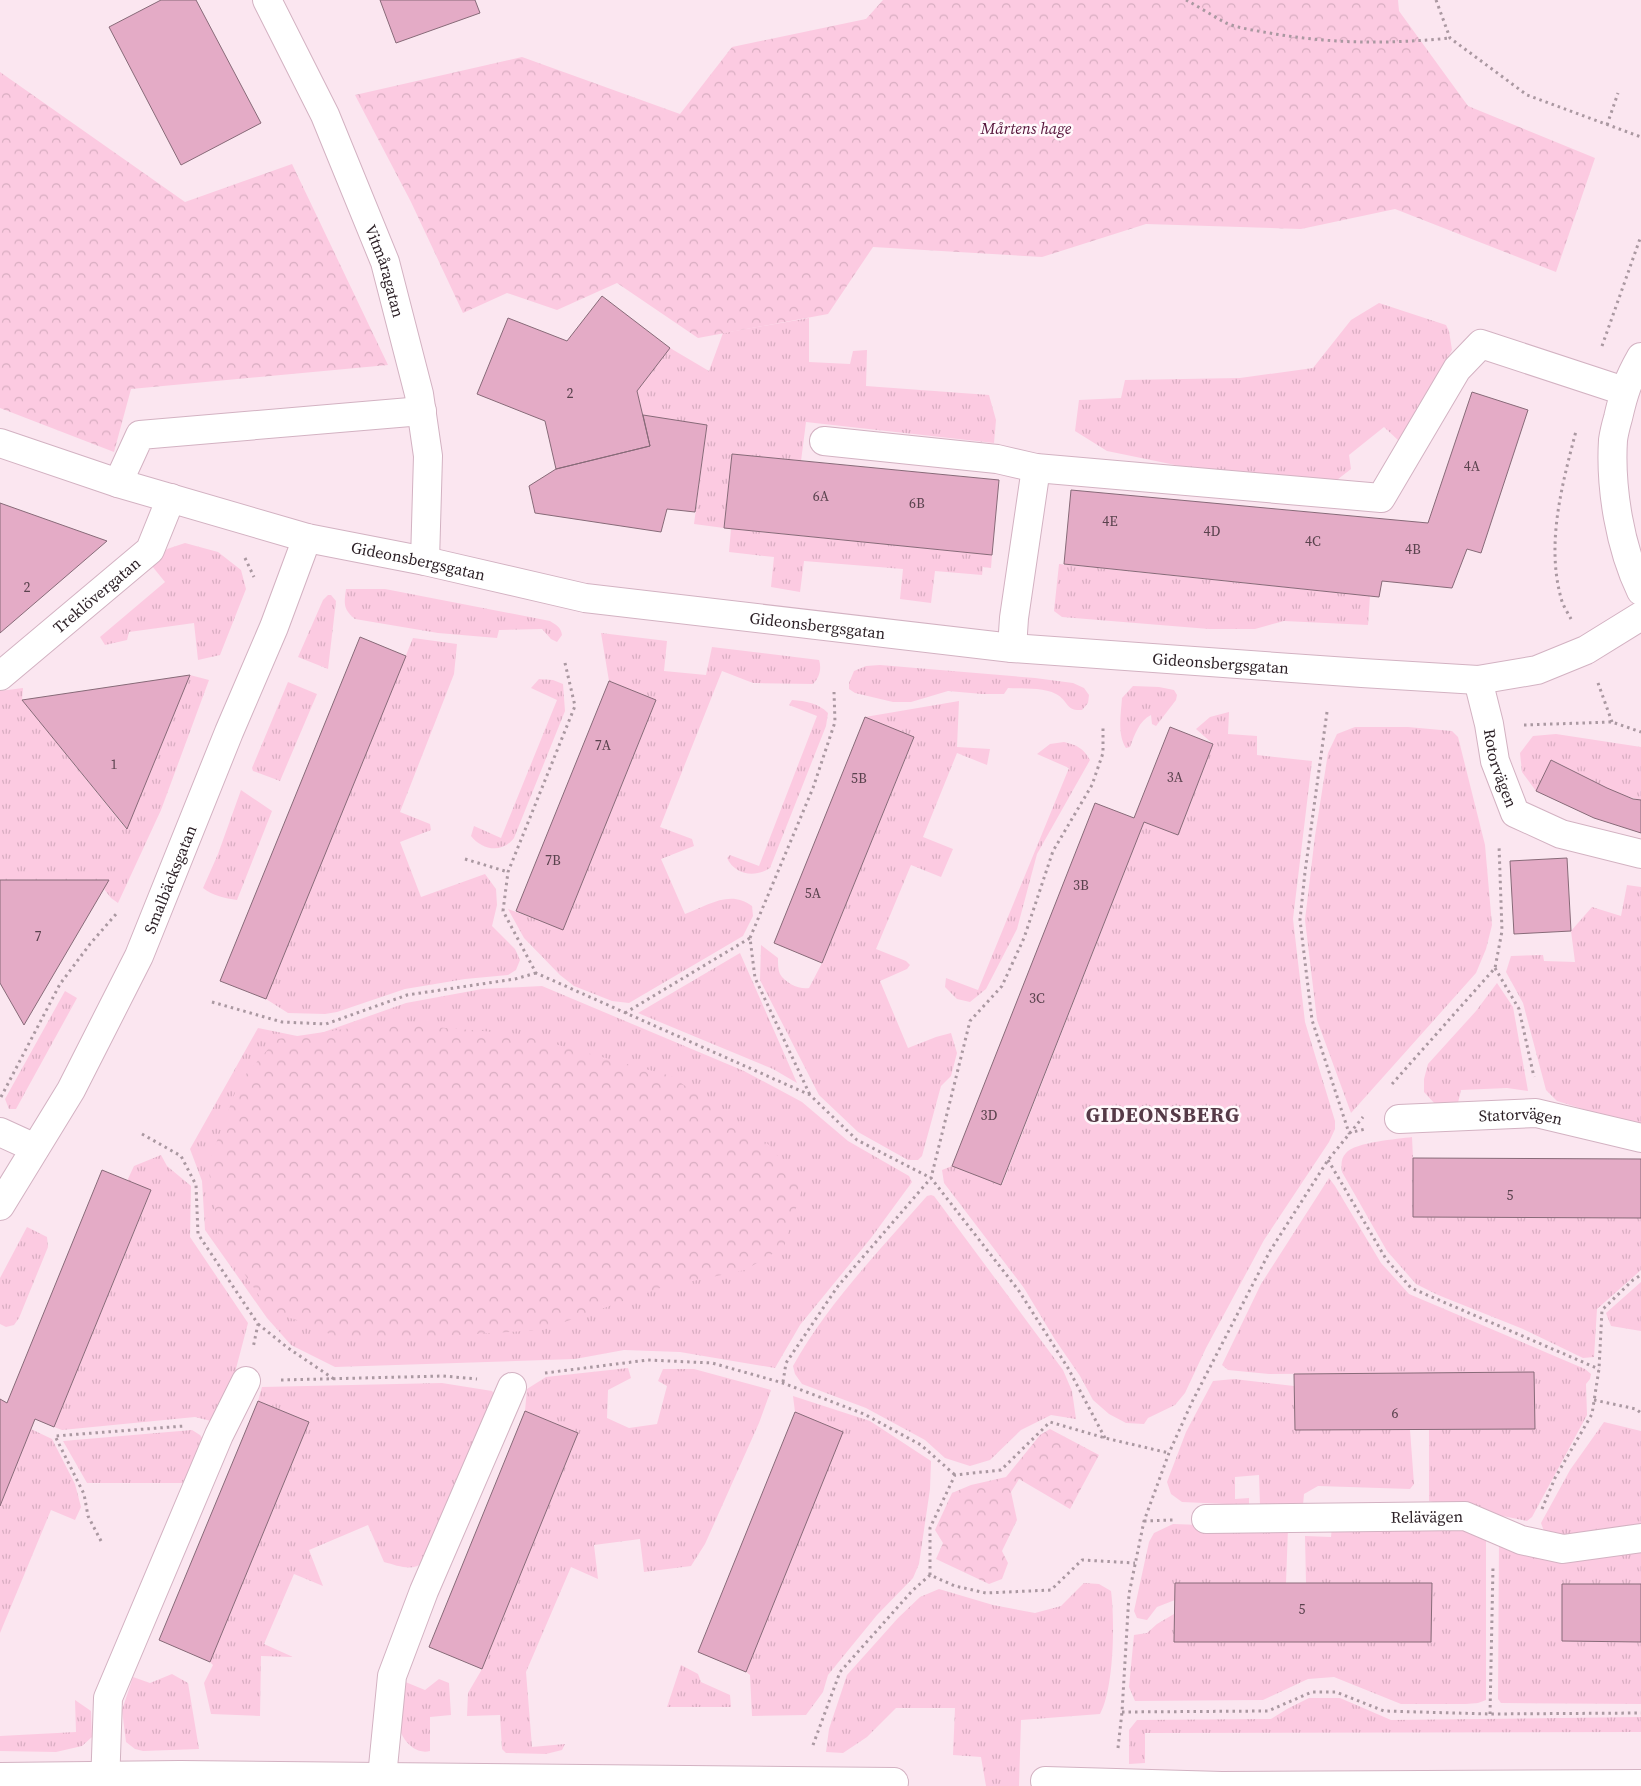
<svg xmlns="http://www.w3.org/2000/svg" width="1641" height="1786" font-family="'Source Serif 4',serif">
  <defs>
    <pattern id="grass-tufts" width="24" height="20" patternUnits="userSpaceOnUse" patternTransform="scale(1.25)"><rect width="24" height="20" fill="#fccae1"/><path d="M3 7l-1-3M5 7V3M7 7l1-3M15 17l-1-3M17 17v-4M19 17l1-3" fill="none" stroke="#d8adc1"/></pattern>
    <pattern id="forest-crowns" width="20" height="18" patternUnits="userSpaceOnUse" patternTransform="scale(1.25)"><rect width="20" height="18" fill="#fccae1"/><path d="M2 6a3 3 0 1 1 6 0M12 15a3 3 0 1 1 6 0" fill="none" stroke="#d8adc1"/></pattern>
  </defs>
  <rect width="100%" height="100%" fill="#fbe6f0"/>
  <path fill="url(#grass-tufts)" d="M1379,303L1446,325L1449,331L1452,350L1429,392L1399,441L1384,427L1349,455L1351,469L1333,483L1185,467L1107,451L1075,431L1079,400L1121,398L1125,380L1240,378L1313,368L1351,320Z
    M809,318V362L850,364L853,351L867,350L866,386L989,395L996,420L994,443L806,422L801,461L732,454L724,528L694,524L707,426L643,415L637,391L670,348L709,371L723,333Z
    M731,529L992,555L991,568L983,567L982,575L935,571L931,603L900,599L903,569L804,561L800,592L771,587L774,557L729,552Z
    M185,543L218,552L241,570L246,589L220,655L198,660L194,623L129,632L127,640L105,645L100,637L165,582L152,566L167,549Z
    M1059,564L1370,596L1368,625L1284,621L1255,629H1209L1062,617L1054,611Z
    M346,589H385L550,621C556,625 561,627 562,635L557,642L551,639L542,629L499,630L497,638L438,633L355,619C343,609 344,604 346,589Z
    M328,595H331L336,601L328,669L298,657L323,600Z
    M601,633L667,641L664,671L706,675L712,647L819,660C822,669 819,678 813,684L753,683L722,671L660,827L692,839L694,846L661,859L685,914C707,906 730,889 752,906L753,916L743,936L629,1003L612,1001L574,986L560,975L524,938L508,909L563,929L656,701L609,681Z
    M413,638L457,644L454,674L400,812L430,824L431,830L400,842L421,897L485,874L496,889L497,905L492,926L515,949L520,960L516,970L508,975L465,979L405,989L337,1012L325,1014L288,1013L266,999Z
    M880,665L1035,678L1073,683L1084,688L1089,695L1088,703L1082,710C1065,711 1069,701 1056,694C1043,687 1022,689 1008,688L1004,694H982L948,691L911,702H893L855,693L849,689V683L854,671L866,666Z
    M190,675L209,680L161,810L118,903L111,898L104,889L108,880H0V691L23,688L22,700L126,829Z
    M539,679L553,680L563,684L565,711L514,838C502,854 482,850 471,836L474,826L501,838L557,700L531,688Z
    M288,682L317,694L280,781L253,771L252,768Z
    M1133,686L1159,687L1174,690L1177,695L1176,700L1156,726L1152,724L1151,715C1139,721 1135,734 1130,747L1126,748C1117,735 1121,713 1122,698Z
    M792,700C806,701 818,703 828,713L826,726L770,868C755,878 735,875 727,858L730,855L759,866L817,716L789,705Z
    M959,701L957,747L990,749L987,765L957,753L923,837L953,849L941,877L911,865L876,949L906,961L910,965L907,969L880,981L908,1048L936,1037L951,1033L957,1053L951,1076L941,1086L922,1156L918,1160H908L858,1132L819,1095L760,980L761,945L778,958C778,963 778,970 780,974C785,983 800,990 809,988L822,963L914,738L865,717Z
    M1229,712L1228,734L1257,736V755L1312,761L1293,919L1305,1022L1335,1121V1129L1329,1142L1264,1240L1206,1348L1185,1393L1175,1405L1148,1418L1144,1424L1126,1423L1109,1414L1093,1400L1080,1376L1054,1338L1024,1288L944,1183L942,1170L952,1166L1002,1185L1144,822L1178,835L1213,744L1196,729L1210,717Z
    M1355,727H1408L1452,731L1458,737L1485,845L1492,925L1486,949L1476,973L1351,1113L1317,1020L1305,920L1315,836L1328,753L1337,734Z
    M1556,734L1641,747V800C1610,794 1580,774 1552,760L1536,791L1522,772L1520,753L1533,736Z
    M1064,742C1077,745 1083,748 1090,760L1037,854L1017,929L986,989L970,1002L957,999L945,987L946,978L978,990L1069,768L1037,754L1050,744Z
    M241,790L272,811L237,900C225,898 213,896 203,888L218,854Z
    M1627,885L1641,887V1127L1557,1101L1546,1090L1523,1003L1506,972L1511,956L1543,955L1544,961L1575,962L1571,931L1592,907L1621,916Z
    M740,953L797,1083L773,1069L638,1013Z
    M1497,983L1513,1007L1528,1091L1507,1088L1461,1090L1457,1107L1437,1106L1424,1092V1079L1428,1064L1476,1011Z
    M542,986L744,1071L802,1102L848,1141L909,1176L912,1182L871,1238L800,1325L775,1368L680,1352L624,1350L575,1359L335,1367L291,1345L267,1318L205,1230L202,1181L190,1149L258,1028L307,1038L406,1003L482,989Z
    M65,991L77,998L16,1109H9L5,1099Z
    M1412,1137L1413,1158L1641,1218V1270L1597,1309L1594,1357L1583,1358L1523,1329L1438,1295L1416,1284L1387,1251L1342,1172C1341,1165 1341,1158 1346,1153C1355,1142 1398,1139 1412,1137Z
    M161,1155L167,1166L191,1186L190,1237L248,1323L233,1380L215,1422L195,1417L62,1430L54,1427L151,1191L127,1181L134,1166Z
    M1329,1178L1335,1186L1381,1263L1409,1294L1585,1369L1591,1374L1590,1379L1586,1384L1587,1415L1532,1517L1527,1521L1429,1501V1430L1534,1429V1372L1269,1374L1228,1370L1222,1365L1261,1284Z
    M931,1195L934,1196L1063,1370L1072,1391L1076,1419L1051,1415L1021,1430L990,1460L970,1466L945,1458L925,1440L866,1408L802,1384L795,1374L793,1366C828,1303 880,1250 927,1196Z
    M27,1227L47,1237L48,1247L19,1318L14,1325L6,1327L0,1324V1278Z
    M1641,1282V1331L1611,1326L1606,1313Z
    M628,1368L631,1378L608,1390L607,1418L629,1428L657,1424L667,1386L658,1381L663,1369H694L771,1390L759,1423L705,1544L691,1566L644,1572L640,1539L594,1545L598,1579L571,1567L526,1672L532,1747L565,1744L562,1750L546,1754L506,1753L502,1749L500,1715L467,1716L468,1693L482,1669L578,1433L525,1411L527,1389L546,1377Z
    M1234,1379L1294,1386L1295,1430H1410L1414,1484L1410,1489L1318,1486L1304,1494L1303,1505H1260L1259,1475L1235,1477V1499L1249,1498V1505L1182,1502L1171,1494L1167,1482L1186,1432L1213,1381Z
    M442,1383L492,1391L496,1396L424,1562C412,1572 399,1566 384,1562L368,1525L309,1550L323,1586L294,1574L264,1644L293,1657L261,1656L260,1716L211,1714L204,1683L213,1665L210,1662L309,1422L258,1401L262,1387Z
    M793,1396L870,1421L931,1461L930,1489L919,1564L913,1578L877,1615L828,1675L823,1692L806,1715L752,1716L750,1675L746,1672L842,1432L795,1412Z
    M1604,1422L1641,1431V1528L1573,1536L1545,1534L1541,1523L1570,1470Z
    M31,1429L52,1439L75,1484L81,1507L75,1520L51,1510L0,1633V1506Z
    M192,1430L200,1435L207,1445L184,1483H87L63,1441Z
    M1173,1524L1288,1528L1286,1583H1175V1600L1157,1607L1147,1620L1137,1618L1134,1611L1149,1542L1154,1533Z
    M1440,1525L1486,1534V1700L1478,1703L1466,1704H1401L1334,1677L1308,1679L1263,1700L1135,1701L1129,1687L1134,1635L1147,1633L1157,1624L1174,1614L1175,1642H1431V1583H1306L1305,1536L1331,1537L1332,1526Z
    M1499,1541L1641,1549V1584L1562,1641L1641,1642V1704L1501,1703L1498,1699Z
    M1084,1583L1099,1584L1111,1591C1115,1620 1114,1689 1100,1714L1021,1720L1019,1786H986L981,1757L953,1755L955,1708H896L867,1737L843,1753L826,1752L829,1729L847,1675L898,1618L920,1597L939,1589L993,1605L1035,1613L1061,1606Z
    M681,1665L698,1674L701,1682L730,1695L731,1707H667Z
    M172,1674L188,1683L199,1749L143,1751L135,1749L126,1742L122,1710L133,1677L150,1683Z
    M439,1679L449,1683L451,1715L430,1717V1751C410,1756 395,1730 397,1712C397,1702 401,1691 403,1681L425,1690Z
    M1309,1698H1340L1391,1720L1641,1717V1732L1145,1733V1763L1129,1764V1730L1137,1720L1271,1719L1287,1709Z
    M75,1700L91,1711L92,1737L82,1746L56,1752L0,1751V1736L76,1732Z"/>
  <path fill="url(#forest-crowns)" d="M883,0H1398L1399,11L1468,106L1595,158L1556,272L1395,209L1301,229L1146,224L1042,257L873,247L828,314L698,338L617,283L557,310L507,293L463,313L411,202L355,95L522,57L680,114L732,47L866,19Z
    M0,72L185,202L292,164L388,365L131,389L114,452L0,408Z
    M385,1023L518,1034L671,1076L768,1144L803,1186L784,1247L745,1270L660,1288L542,1330L425,1337H337L268,1309L219,1236L208,1165L239,1082L277,1039Z
    M1050,1429L1099,1455L1070,1509L1019,1479L1011,1492L1017,1520L1002,1551L1008,1563L1002,1579L989,1584L936,1559L943,1543L935,1530L952,1493L971,1485L1006,1477L1040,1435Z"/>
  <path fill="#e4abc6" stroke="#876a78" d="M161,0H196L261,123L181,165L109,27Z
    M380,0H475L480,13L396,43Z
    M602,296L670,348L637,391L650,446L556,469L545,421L477,394L508,318L567,341Z
    M1472,392L1528,410L1481,553L1467,549L1452,588L1382,581L1379,597L1064,564L1071,490L1428,523Z
    M643,415L707,425L695,512L667,509L661,532L535,513L529,486L556,469L650,446Z
    M732,454L999,480L992,555L724,528Z
    M0,503L107,541L0,633Z
    M360,637L406,656L266,999L220,981Z
    M190,675L127,829L22,700Z
    M609,681L656,700L563,930L516,911Z
    M865,717L914,737L822,963L774,943Z
    M1170,727L1213,744L1178,835L1144,822L1001,1185L952,1166L1095,803L1134,818Z
    M1551,760L1607,788L1633,799L1641,800V833L1594,818L1536,791Z
    M1567,858L1571,931L1514,934L1510,861Z
    M0,880H109L24,1025L0,983Z
    M1413,1158L1641,1159V1218L1413,1217Z
    M102,1170L151,1190L54,1427L35,1419L0,1506V1399L7,1403Z
    M1534,1372L1535,1429L1295,1430L1294,1374Z
    M258,1401L309,1422L210,1662L159,1640Z
    M525,1411L578,1433L482,1669L429,1647Z
    M795,1412L843,1432L746,1672L698,1652Z
    M1175,1583H1432L1431,1642H1174Z
    M1562,1584H1641V1642L1562,1641Z"/>
  <g fill="none" stroke-linecap="round" stroke-linejoin="round">
    <defs>
      <g id="minor">
        <path id="s1" d="M267,0L325,115L385,262L419,394L428,456L425,561"/>
        <path d="M1641,357C1628,380 1624,392 1618,418C1616,425 1614,433 1613,440C1610,488 1620,548 1641,591"/>
        <path d="M824,441L997,459L1036,468L1381,498L1457,369L1481,344L1624,391"/>
        <path id="s2" d="M0,443L118,483L307,538L425,561L585,598L1012,648L1362,673L1478,680L1537,670L1586,650L1641,616"/>
        <path d="M118,483L140,435L422,411"/>
        <path d="M1012,648L1014,618L1036,468"/>
        <path id="s3" d="M0,676L150,550L171,498"/>
        <path id="s4" d="M1478,680L1489,724L1495,761L1515,813L1561,834L1641,854"/>
        <path id="s5" d="M1399,1119L1536,1113L1641,1138"/>
        <path d="M0,1132L35,1148"/>
        <path id="s6" d="M0,1206L71,1090L139,956L229,732L274,627L307,538"/>
        <path id="s7" d="M1206,1519L1465,1516L1521,1540L1563,1549L1641,1538"/>
        <path d="M0,1777L180,1775L894,1782"/>
        <path d="M382,1777L392,1676L424,1591L512,1387"/>
        <path d="M1045,1781L1222,1786L1641,1784"/>
        <path d="M105,1786L108,1698L219,1435L246,1381"/>
      </g>
    </defs>
    <use href="#minor" stroke="#d3b2c2" stroke-width="30"/>
    <path stroke="#aa98a1" stroke-width="3" stroke-dasharray="2.5 4" stroke-linecap="butt" d="M1186,0C1199,7 1213,16 1226,23C1241,29 1259,31 1275,34C1336,44 1389,44 1450,38
      M1436,0L1450,38L1527,95L1641,137
      M1607,125L1618,93
      M1602,346L1641,236
      M245,558L254,577
      M1571,619C1568,613 1563,606 1561,598C1546,543 1562,485 1576,431
      M565,663L575,706L508,872L503,911L536,973L810,1095L857,1140L931,1178L1019,1291L1068,1368L1105,1438
      M1598,683L1612,722
      M1327,712L1305,872L1300,920L1312,1020L1349,1133L1365,1129
      M1524,725L1612,722L1641,732
      M465,859L508,872
      M750,938L813,788L835,722L834,692
      M1495,968L1519,1009L1534,1077
      M212,1002L282,1022L326,1024L407,995L515,979L536,973
      M625,1013L750,938L755,978L810,1095
      M1392,1084L1495,968L1502,931L1499,845
      M1,1097L60,984L90,944L117,913
      M142,1134L181,1156L196,1185L198,1234L258,1324L253,1348
      M1328,1160L1386,1259L1411,1288L1599,1369
      M258,1324L288,1348L334,1379
      M545,1373L648,1360L712,1363L783,1383L864,1414L921,1445L955,1475
      M281,1380L443,1376L477,1379
      M783,1382L786,1363L838,1286L931,1178L970,1021L1002,986L1024,938L1053,851L1092,785L1103,753V725
      M1594,1400L1636,1409L1641,1413
      M1542,1509L1555,1478L1592,1414L1599,1369L1602,1310L1633,1280L1641,1275
      M1144,1521L1173,1520
      M101,1541L88,1516L84,1494L55,1436L184,1426
      M930,1575V1528L955,1475L1001,1470L1050,1422L1105,1438L1169,1453
      M1122,1712L1268,1711L1312,1692H1336L1384,1711L1490,1714L1641,1713
      M1490,1714L1493,1567
      M813,1745L840,1672L912,1591L930,1575L955,1586L986,1593L1051,1590L1082,1560L1135,1563
      M1118,1748L1122,1712L1129,1594L1144,1521L1169,1453L1192,1402L1270,1251L1328,1160L1363,1117"/>
    <use href="#minor" stroke="#fff" stroke-width="28"/>
  </g>
  <g text-anchor="middle" stroke-width="5" stroke-linejoin="round" paint-order="stroke">
    <g font-size="14" fill="#59424d">
      <text x="570" y="398">2</text>
      <text x="1472" y="471">4A</text>
      <text x="821" y="501">6A</text>
      <text x="917" y="508">6B</text>
      <text x="1110" y="526">4E</text>
      <text x="1212" y="536">4D</text>
      <text x="1313" y="546">4C</text>
      <text x="1413" y="554">4B</text>
      <text x="27" y="592">2</text>
      <text x="603" y="750">7A</text>
      <text x="114" y="769">1</text>
      <text x="1175" y="782">3A</text>
      <text x="859" y="783">5B</text>
      <text x="553" y="865">7B</text>
      <text x="1081" y="890">3B</text>
      <text x="813" y="898">5A</text>
      <text x="38" y="941">7</text>
      <text x="1037" y="1003">3C</text>
      <text x="989" y="1120">3D</text>
      <text x="1510" y="1200">5</text>
      <text x="1395" y="1418">6</text>
      <text x="1302" y="1614">5</text>
    </g>
    <g font-size="16" font-style="italic" fill="#541239" stroke="#fff8fb">
      <text x="1026" y="134">Mårtens hage</text>
    </g>
    <g font-size="16" fill="#2b1f25" stroke="#fff8fb">
      <text dy="6" stroke="none"><textPath href="#s1" startOffset="296">Vitmåragatan</textPath></text>
      <text dy="6" stroke="none"><textPath href="#s2" startOffset="435">Gideonsbergsgatan</textPath></text>
      <text dy="6" stroke="none"><textPath href="#s3" startOffset="126">Treklövergatan</textPath></text>
      <text dy="6" stroke="none"><textPath href="#s2" startOffset="840">Gideonsbergsgatan</textPath></text>
      <text dy="6" stroke="none"><textPath href="#s2" startOffset="1245">Gideonsbergsgatan</textPath></text>
      <text dy="6" stroke="none"><textPath href="#s4" startOffset="91">Rotorvägen</textPath></text>
      <text dy="6" stroke="none"><textPath href="#s6" startOffset="369">Smalbäcksgatan</textPath></text>
      <text dy="6" stroke="none"><textPath href="#s5" startOffset="122">Statorvägen</textPath></text>
      <text dy="6" stroke="none"><textPath href="#s7" startOffset="221">Relävägen</textPath></text>
    </g>
    <g font-size="21" font-weight="bold" letter-spacing="1" fill="#553a47" stroke="#fff8fb">
      <text x="1163" y="1122">GIDEONSBERG</text>
    </g>
  </g>
</svg>
